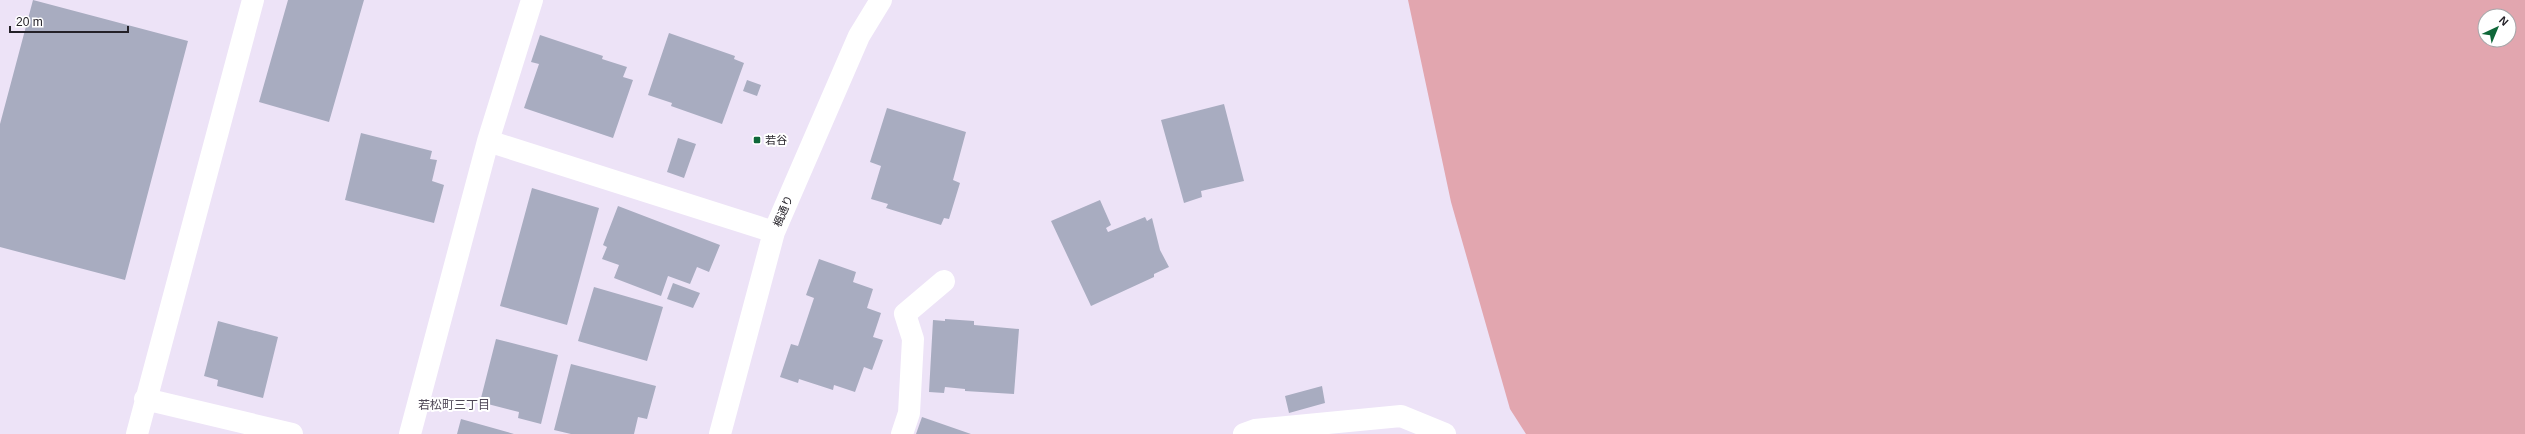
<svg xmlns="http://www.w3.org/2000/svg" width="2525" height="434" font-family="Helvetica,'Noto Sans JP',sans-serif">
  <rect width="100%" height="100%" fill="#ede3f7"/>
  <path fill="#e2a6af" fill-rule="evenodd" d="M1408,0H2525V434H1526L1510,409L1451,202ZM2485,16H2509V40H2485Z"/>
  <path fill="#a8acc0" d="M33,0L188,41L125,280L0,247V124Z
    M288,0H364L329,122L259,102Z
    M669,33L735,56L734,59L744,63L722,124L671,106L672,103L648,95Z
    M540,35L603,56L602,59L627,67L623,77L633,80L613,138L524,108L539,64L531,62Z
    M747,80L761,85L757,96L743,91Z
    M1224,104L1244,181L1201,191L1202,197L1184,203L1161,120Z
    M887,108L966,132L953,180L960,183L949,219L944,218L941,225L886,208L888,204L871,199L881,166L870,162Z
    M361,133L432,151L430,159L437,160L432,181L444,185L434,223L345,200Z
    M678,138L696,144L684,178L667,172Z
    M532,188L599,208L567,325L500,306Z
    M1100,200L1111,225L1106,228L1108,232L1145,217L1147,221L1152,218L1160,250L1169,267L1154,274V277L1091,306L1051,221Z
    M618,206L720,245L709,272L697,267L690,284L668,276L661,296L614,278L619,265L602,259L607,247L603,245Z
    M819,259L856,272L853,282L873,289L867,308L881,313L873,337L883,340L872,370L864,367L855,392L834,385L833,390L799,379L798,383L780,377L791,344L798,346L814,298L806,295Z
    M673,283L700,293L693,308L667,299Z
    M594,287L663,307L647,361L578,341Z
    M945,319L974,321V325L1019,329L1014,394L965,391V389L945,387L944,393L929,392L933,320L945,321Z
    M218,321L278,337L263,398L217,386L218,380L204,376Z
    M496,339L558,355L541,424L518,418L519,412L480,402Z
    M571,364L656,386L647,419L638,417L634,434H571L554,430Z
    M1322,386L1325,403L1289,413L1285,396Z
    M922,417L971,434H916Z
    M461,419L514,434H457Z"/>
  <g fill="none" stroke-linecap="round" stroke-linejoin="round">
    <path stroke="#fff" stroke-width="22" d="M488,141L774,232
      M145,399L292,434
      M137,434L253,0
      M410,434L488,141L532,0
      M720,434L774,232L859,36L881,0
      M902,434L909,413L913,339L905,314L944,281
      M1244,434L1255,430L1401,416L1445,434"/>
  </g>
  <rect fill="#0f6739" stroke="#fff" stroke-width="1.5" x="753" y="136" width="8" height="8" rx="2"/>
  <g text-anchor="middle" stroke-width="4" stroke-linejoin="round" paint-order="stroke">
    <g font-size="11" fill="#242128" stroke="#fff" text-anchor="start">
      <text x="765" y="144">若谷</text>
    </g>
    <g font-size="11" fill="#242128" stroke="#fff">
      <text transform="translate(783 211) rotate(-67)" y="4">楓通り</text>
    </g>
    <g font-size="12" fill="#4f4757" stroke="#fff">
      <text x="454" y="409">若松町三丁目</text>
    </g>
  </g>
  <g transform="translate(2497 28) rotate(44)"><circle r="19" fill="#ffffff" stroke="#a7a6a9"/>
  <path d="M0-3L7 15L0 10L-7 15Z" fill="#0f6739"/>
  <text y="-6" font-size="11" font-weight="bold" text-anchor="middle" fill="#242128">N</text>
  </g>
  <path d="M10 26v6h118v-6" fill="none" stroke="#242128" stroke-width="2"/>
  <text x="16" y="26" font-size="12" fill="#242128" stroke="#ffffff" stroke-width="3" paint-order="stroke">20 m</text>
</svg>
